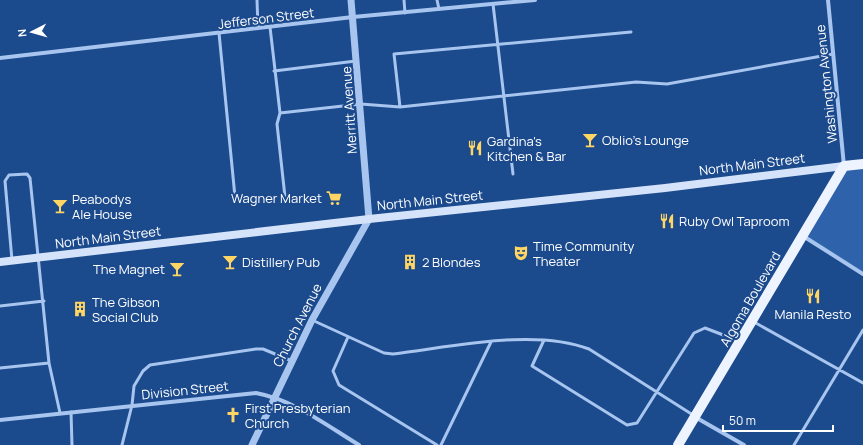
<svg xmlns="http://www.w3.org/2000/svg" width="863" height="445" font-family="Manrope,sans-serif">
  <rect width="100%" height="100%" fill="#1b4a8d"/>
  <path fill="#2e63ab" d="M863,164V274L802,235L844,166Z"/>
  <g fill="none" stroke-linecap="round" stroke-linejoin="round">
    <path stroke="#a7c5ee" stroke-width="3" d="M257,0L258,28
      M404,0L405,13
      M437,0L439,9
      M493,4L513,174
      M270,27L280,113L277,124L285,197
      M219,33L235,197
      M274,71L356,61
      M400,107L394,54L631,32
      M280,113L361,104L400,107L636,82L667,84L833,54
      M12,260L5,181L9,175L27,174L30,178L49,363L60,413
      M0,306L44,301
      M312,320L384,353L393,354C452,347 534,328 589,349L693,415
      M754,322L863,383
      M348,337L333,371L339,385L437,445
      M544,340L532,366L627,425L637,423L694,333L705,328L739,341
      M0,368L49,363
      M71,412L72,445
      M122,445L132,405L134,386L143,371L150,365L256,349H263L292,361
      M441,445L491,342
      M794,445L863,330"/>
    <path stroke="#a7c5ee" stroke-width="4" d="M828,0L844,166
      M0,58L353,17L535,0
      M803,236L863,274
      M695,417L744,445
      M0,420L256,393C294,400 326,425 359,445"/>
    <path stroke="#a7c5ee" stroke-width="7" d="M252,445L312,320L369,219L351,0"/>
    <path stroke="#d4e3fa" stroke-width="8" d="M0,262L369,219L665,188L844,166"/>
    <path stroke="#eef4ff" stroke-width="10" d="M678,445L844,166L863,164"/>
  </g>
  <defs>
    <symbol id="bar-bare" viewBox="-9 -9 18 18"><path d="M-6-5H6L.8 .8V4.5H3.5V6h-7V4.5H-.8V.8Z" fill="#ffd664" stroke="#1b4a8d" stroke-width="2.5" paint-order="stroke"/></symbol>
    <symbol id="restaurant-bare" viewBox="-9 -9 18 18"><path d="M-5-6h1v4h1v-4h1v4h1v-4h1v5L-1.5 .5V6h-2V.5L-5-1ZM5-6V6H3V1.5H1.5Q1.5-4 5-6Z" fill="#ffd664" stroke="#1b4a8d" stroke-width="2.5" paint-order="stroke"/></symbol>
    <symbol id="supermarket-bare" viewBox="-9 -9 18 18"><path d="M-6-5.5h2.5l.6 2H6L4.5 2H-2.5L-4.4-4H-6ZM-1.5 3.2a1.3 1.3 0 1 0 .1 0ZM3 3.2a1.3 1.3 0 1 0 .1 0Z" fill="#ffd664" stroke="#1b4a8d" stroke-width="2.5" paint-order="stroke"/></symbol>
    <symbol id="theatre-bare" viewBox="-9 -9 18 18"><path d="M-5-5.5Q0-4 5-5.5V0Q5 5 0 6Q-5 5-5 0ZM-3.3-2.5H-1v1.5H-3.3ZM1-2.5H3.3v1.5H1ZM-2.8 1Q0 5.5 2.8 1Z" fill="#ffd664" stroke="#1b4a8d" stroke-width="2.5" paint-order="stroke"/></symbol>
    <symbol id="building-bare" viewBox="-9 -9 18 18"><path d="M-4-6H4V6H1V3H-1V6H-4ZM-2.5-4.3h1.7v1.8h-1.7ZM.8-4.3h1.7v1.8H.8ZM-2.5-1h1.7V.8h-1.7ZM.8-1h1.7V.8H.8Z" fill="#ffd664" stroke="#1b4a8d" stroke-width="2.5" paint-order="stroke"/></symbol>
    <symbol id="church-bare" viewBox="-9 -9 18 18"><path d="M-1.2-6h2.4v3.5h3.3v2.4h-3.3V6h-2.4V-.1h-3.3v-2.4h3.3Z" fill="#ffd664" stroke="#1b4a8d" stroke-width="2.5" paint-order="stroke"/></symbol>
  </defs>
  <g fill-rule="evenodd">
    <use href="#bar-bare" x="579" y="129" width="22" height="22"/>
    <use href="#restaurant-bare" x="464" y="137" width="22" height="22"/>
    <use href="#supermarket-bare" x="323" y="187" width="22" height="22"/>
    <use href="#bar-bare" x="49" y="195" width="22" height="22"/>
    <use href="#restaurant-bare" x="656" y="210" width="22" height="22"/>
    <use href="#theatre-bare" x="510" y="242" width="22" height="22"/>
    <use href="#bar-bare" x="219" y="251" width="22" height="22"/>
    <use href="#building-bare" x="399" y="251" width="22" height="22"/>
    <use href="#bar-bare" x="166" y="258" width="22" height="22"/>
    <use href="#restaurant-bare" x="802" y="285" width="22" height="22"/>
    <use href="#building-bare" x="69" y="298" width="22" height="22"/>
    <use href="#church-bare" x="222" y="404" width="22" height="22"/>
  </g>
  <g text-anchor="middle" stroke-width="4" stroke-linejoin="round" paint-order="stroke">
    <g font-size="13" fill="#fff" stroke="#1b4a8d">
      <text transform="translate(266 18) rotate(-7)" y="5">Jefferson Street</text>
      <text transform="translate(826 84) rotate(-96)" y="5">Washington Avenue</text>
      <text transform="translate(349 110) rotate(-94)" y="5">Merritt Avenue</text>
      <text transform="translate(752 164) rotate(-7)" y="5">North Main Street</text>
      <text transform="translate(430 200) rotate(-6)" y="5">North Main Street</text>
      <text transform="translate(108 237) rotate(-7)" y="5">North Main Street</text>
      <text transform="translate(750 299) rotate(-60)" y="5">Algoma Boulevard</text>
      <text transform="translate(297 325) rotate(-63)" y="5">Church Avenue</text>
      <text transform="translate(185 390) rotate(-6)" y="5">Division Street</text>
    </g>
    <g font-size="13" fill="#fff" stroke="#1b4a8d" text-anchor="start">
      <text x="602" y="145">Oblio's Lounge</text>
      <text x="487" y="146">Gardina's<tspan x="487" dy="15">Kitchen &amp; Bar</tspan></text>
      <text x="322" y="203" text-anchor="end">Wagner Market</text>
      <text x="72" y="204">Peabodys<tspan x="72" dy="15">Ale House</tspan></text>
      <text x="679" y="226">Ruby Owl Taproom</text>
      <text x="533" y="251">Time Community<tspan x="533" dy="15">Theater</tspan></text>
      <text x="242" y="267">Distillery Pub</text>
      <text x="422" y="267">2 Blondes</text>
      <text x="165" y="274" text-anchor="end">The Magnet</text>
      <text x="92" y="307">The Gibson<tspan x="92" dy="15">Social Club</tspan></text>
      <text x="813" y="319" text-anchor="middle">Manila Resto</text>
      <text x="245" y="413">First Presbyterian<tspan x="245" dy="15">Church</tspan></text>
    </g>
  </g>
  <g transform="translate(32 32) rotate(264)" stroke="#1b4a8d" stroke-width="3" paint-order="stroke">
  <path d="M0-3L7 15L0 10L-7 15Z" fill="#ffffff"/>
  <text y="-6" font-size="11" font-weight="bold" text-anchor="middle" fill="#ffffff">N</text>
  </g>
  <path d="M723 425v6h110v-6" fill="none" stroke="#ffffff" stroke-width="2"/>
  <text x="729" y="425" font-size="12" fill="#ffffff" stroke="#1b4a8d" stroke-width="3" paint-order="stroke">50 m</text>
</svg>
